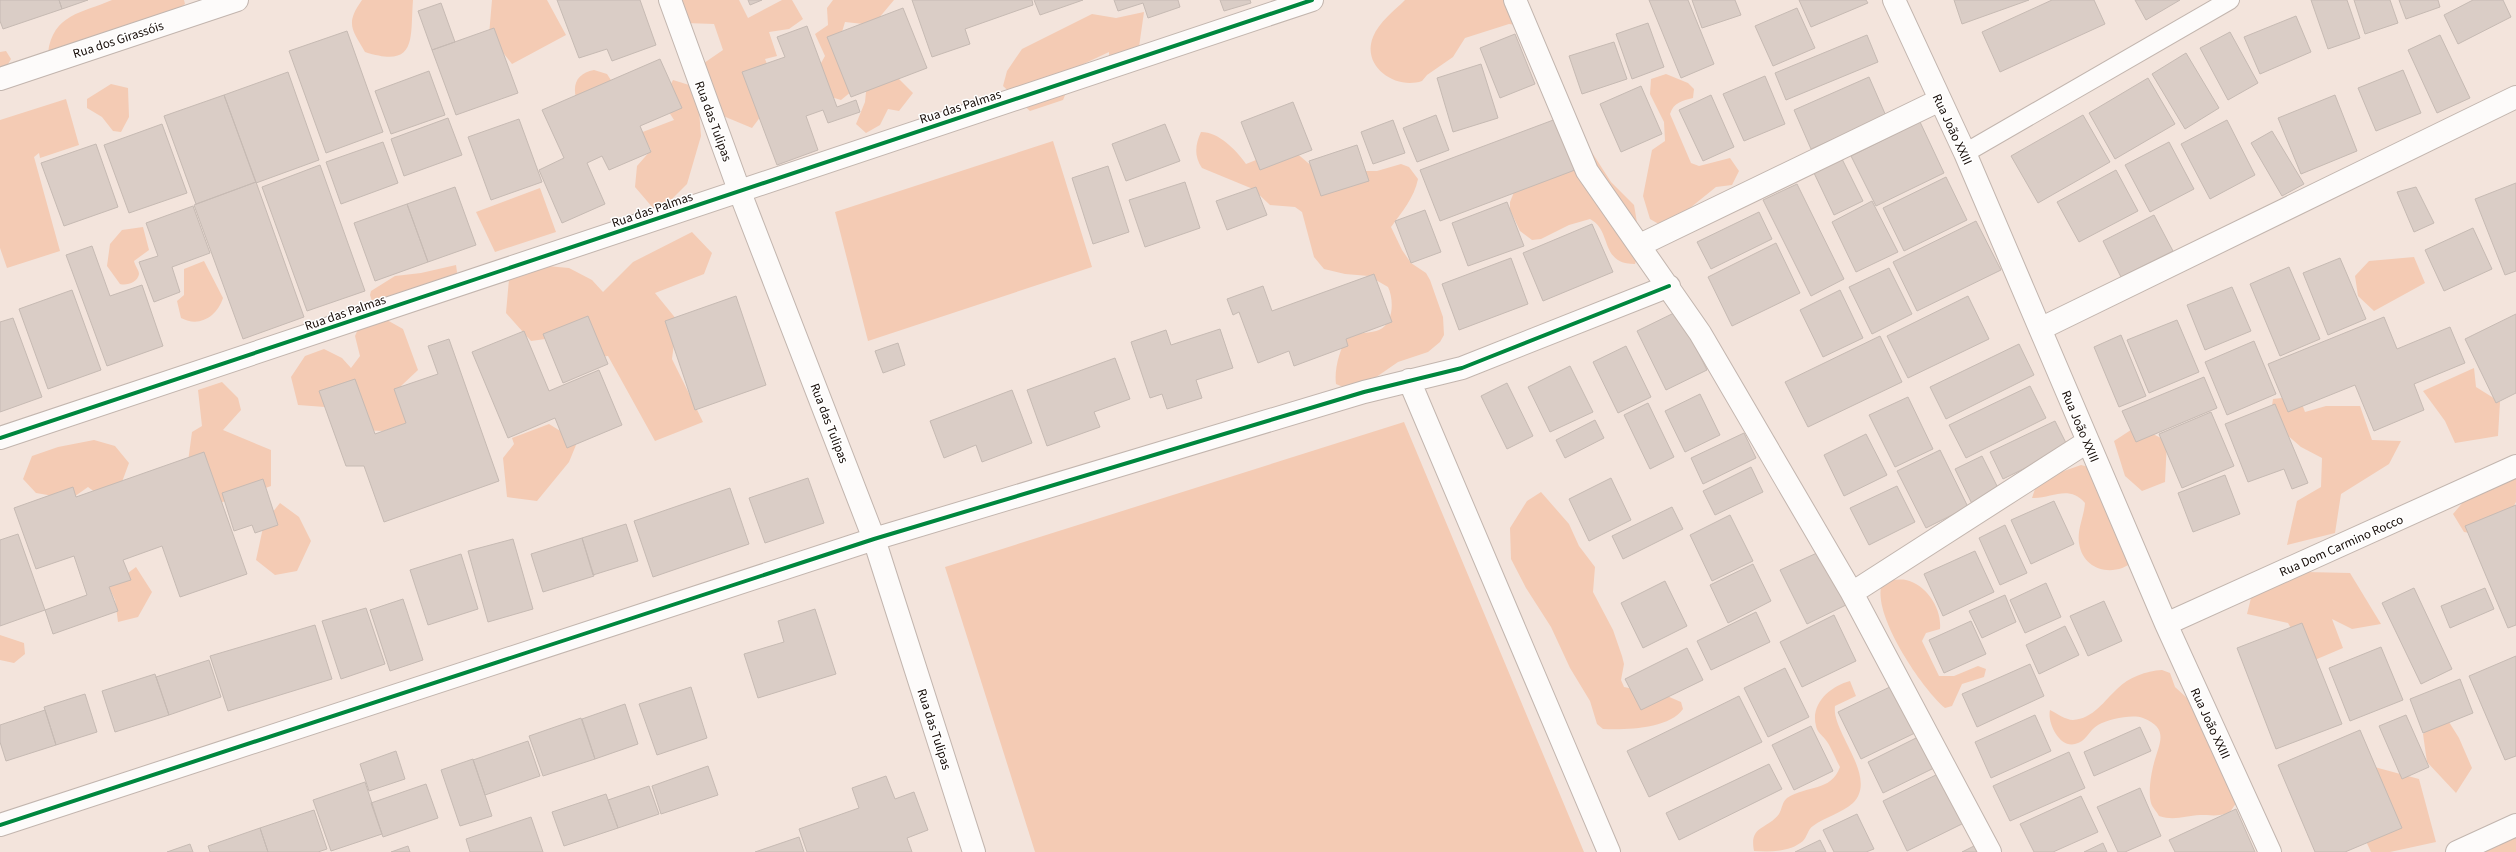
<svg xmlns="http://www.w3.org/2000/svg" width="2516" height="852" font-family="'Source Sans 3',sans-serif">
  <rect width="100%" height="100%" fill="#f3e4dc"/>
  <path fill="#f4cbb4" d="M112,0H184L185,4L178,9L48,53C53,14 82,13 112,0Z
    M362,0H413C410,38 418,69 365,52C352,29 345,24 362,0Z
    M492,0H547L566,35L512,64L489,35Z
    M675,0H739L748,18L782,0H792L803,19L789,29L769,32L777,56L765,59L771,74L767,108L752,128L716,113L704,63L723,50L714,24L686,23Z
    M833,0H894L873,25L845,22L839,42L857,87L841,100L818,93L816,72L825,56L815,34L828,25L827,8Z
    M1405,0H1519L1517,25L1509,24L1465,38L1453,57L1427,75L1422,81C1396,90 1361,67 1373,37C1379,22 1394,11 1405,0Z
    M1144,12L1138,54L1109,61V52L1077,67L1063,100L1030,111L1003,86L1007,71L1022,49L1092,14L1116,18Z
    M6,51L11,59L0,78V52Z
    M594,70L607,74L614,85L576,98C572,82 579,73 594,70Z
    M893,73L913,93L899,111L888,109L880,125L866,133L856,124L865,102L867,82Z
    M1666,74L1688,83L1694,89L1693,98C1682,101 1674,102 1670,114L1691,163L1699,166L1730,158L1739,171L1732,185L1716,187L1685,212L1665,224L1657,223L1650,219L1643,196L1652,150L1665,141L1664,122L1650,94L1651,79Z
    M673,80L702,89L699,110L701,136L687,184L669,202L653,208L635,187L637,166L651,150L640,133L674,120L662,101Z
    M111,84L128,88L129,117L121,132L113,131L102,117L87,108V99Z
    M66,99L79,145L40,158L39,153L34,157L60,251L7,268L0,248V120Z
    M1201,132C1219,132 1236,150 1246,164L1271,154L1294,151L1327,179L1359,171H1377L1401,164L1409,167L1418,179C1414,198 1402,212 1391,227L1402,250L1411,263L1426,273L1430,280L1443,317L1444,335L1440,342L1428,352L1398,362L1372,380L1343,387L1336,384C1334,369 1340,348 1348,336C1357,333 1372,333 1379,330C1394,324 1394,299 1388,287L1369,276L1345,274L1324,269L1314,257L1302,212L1295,207L1270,205L1253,189L1202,168C1194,156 1195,145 1201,132Z
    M1053,141L1092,267L868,341L835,212Z
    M1583,148L1591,151L1611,182L1634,205L1641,246L1635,264C1599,264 1613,231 1590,219L1569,225L1541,239L1532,240L1520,231L1510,210V202L1516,187Z
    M540,188L556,232L495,252L476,212Z
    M143,227L149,250L134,261C135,266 139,270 139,274C138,282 127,286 120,284L107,266L110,244L122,230Z
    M692,232L712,253L704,274L655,293L677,320L672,359L703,422L655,441L608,356L568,360L567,336L531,341L506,313L509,279L536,265L569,268L592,280L603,292L633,262Z
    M2414,257L2425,283L2374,311L2358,296L2355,276L2369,261Z
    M204,261L223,298C217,316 200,328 181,318L177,301L184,295V269Z
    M456,265L457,272L455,277L373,304L370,295L371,291L395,276L421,273Z
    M378,315L403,329L418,370L401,386L406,423L383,431L358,430L325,407L298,405L291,377L305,356L324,349L342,358L351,368L360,356L355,336L362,320Z
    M2474,368L2476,387L2500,402L2498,436L2455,443L2445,421L2423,391Z
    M222,382L238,398L241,410L223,430L271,450V486L238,498L203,507L187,469L192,432L202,426L198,390Z
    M2299,396L2305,412L2326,406H2360L2372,440L2401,441L2389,464L2341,494L2335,533L2287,545L2297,501L2321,487L2322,458L2301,447L2270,420L2273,399Z
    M1404,422L1584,852H1035L945,567Z
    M549,424L562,432L576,445L569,462L537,501L507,497L503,458L514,444L512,438Z
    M2137,426L2167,441L2165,482L2142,491L2125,476L2114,441Z
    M94,440L115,446L129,463L119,490L107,501L88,487L71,499L36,493L23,479L32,456L58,447Z
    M2081,465L2097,469L2132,514L2135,530L2134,561C2114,578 2083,571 2079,543C2077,529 2084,517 2085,503C2068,484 2052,499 2032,498L2037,483L2044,478Z
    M2516,472V502L2498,538L2464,532L2453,514L2470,494Z
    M1541,492L1569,524L1579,546L1595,567L1593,592L1613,630L1622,656L1624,664L1621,680L1624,687L1667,696L1681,702L1683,709C1669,729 1626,730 1603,729L1597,724L1590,701L1570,668L1551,627L1526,588L1511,559L1510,528L1527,501Z
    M280,503L299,517L311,541L297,571L275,575L256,560L264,523Z
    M136,567L152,592L138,617L118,622L115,600L109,587Z
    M2306,572L2350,573L2381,624L2352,629L2332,619L2343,648L2310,662L2288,623L2247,614L2254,586Z
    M1889,580C1895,580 1901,579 1906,580C1927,585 1942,609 1940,629L1926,633L1922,641L1939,676H1954L1978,666L1986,669L1984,677L1962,684L1952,706L1945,708C1922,689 1871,613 1882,584Z
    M0,635L24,643L25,654L14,663L0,660Z
    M2162,670L2170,673L2175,687L2187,698L2239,799L2230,812C2219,817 2211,815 2200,815C2185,816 2174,821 2159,816C2157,812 2152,807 2151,803C2148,792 2151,774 2154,763C2159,743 2170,729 2143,718C2132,714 2109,719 2098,725C2089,730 2086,742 2075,744C2059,748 2047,722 2050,710C2056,713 2066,720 2073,720C2093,719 2105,700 2117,689C2129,677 2146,671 2162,670Z
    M1850,681L1856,696L1835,706C1831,732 1879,777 1853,803C1842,813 1825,817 1813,826C1808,829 1807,837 1803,841C1790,852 1771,852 1754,851C1749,825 1767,830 1779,814C1782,809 1782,802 1787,798C1807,785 1831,792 1840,767C1835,758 1831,746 1825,739C1822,735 1817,732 1816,726C1810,703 1831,686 1850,681Z
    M2444,714L2459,738L2472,768L2456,793L2427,762L2423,734Z
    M2367,765L2419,779L2436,842L2390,852H2371L2359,826Z
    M2516,830V852H2464Z"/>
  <path fill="#dacdc6" stroke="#c6bab3" d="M0,0H59L62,9L3,29L0,21Z
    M59,0H88L62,9Z
    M557,0H640L656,45L612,61L607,49L579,58Z
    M748,0H762L750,5Z
    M912,0H1032L1033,5L965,29L970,44L932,57Z
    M1034,0H1083L1040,15Z
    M1114,0H1178L1180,7L1148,18L1143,3L1118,11Z
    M1220,0H1250L1251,3L1224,11Z
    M1649,0H1688L1714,64L1681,78Z
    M1692,0H1735L1741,15L1702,28Z
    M1799,0H1866L1868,3L1811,27Z
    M1954,0H2029L1962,24Z
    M2052,0H2094L2105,24L2000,72L1982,32Z
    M2135,0H2180L2146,20Z
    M2311,0H2347L2360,38L2328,49Z
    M2354,0H2390L2398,23L2365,34Z
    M2399,0H2438L2440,7L2406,19Z
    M2473,0H2503L2511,17L2458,44L2444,15Z
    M441,3L455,42L432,50L418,11Z
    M903,8L927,68L851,97L827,37Z
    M1797,8L1815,48L1773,66L1755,26Z
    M2296,16L2311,52L2260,74L2244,37Z
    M1648,23L1664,67L1632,79L1616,34Z
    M807,26L837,107L856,100L860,112L828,123L823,110L806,116L818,150L777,165L742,72L785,57L777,37Z
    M494,28L518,93L456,115L432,50Z
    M347,31L383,132L326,153L289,51Z
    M2230,32L2258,83L2228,100L2200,48Z
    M1515,34L1535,84L1500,98L1480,48Z
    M1867,35L1878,62L1786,100L1775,73Z
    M2440,35L2470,98L2437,113L2408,50Z
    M1614,42L1627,79L1582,94L1569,56Z
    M2186,53L2219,108L2185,129L2152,74Z
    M660,59L682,108L640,126L651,152L609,170L602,156L587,163L605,204L562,223L539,170L564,158L542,110Z
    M1481,64L1498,118L1453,132L1437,78Z
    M2403,70L2421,113L2376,131L2358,88Z
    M429,71L445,115L391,134L375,91Z
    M288,72L319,160L256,183L224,95Z
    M1765,76L1785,124L1744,141L1723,94Z
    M1869,77L1886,116L1811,149L1794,110Z
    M2148,78L2175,124L2115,159L2089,113Z
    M1641,86L1662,134L1621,152L1600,104Z
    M224,95L256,182L196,204L164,116Z
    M1711,95L1734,147L1703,161L1679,110Z
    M2335,95L2357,151L2301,174L2278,118Z
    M1293,102L1312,150L1260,170L1241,122Z
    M1436,115L1449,150L1417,162L1403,128Z
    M2083,115L2110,162L2038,203L2011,156Z
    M448,118L462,155L404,176L391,139Z
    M519,119L542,182L491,200L468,137Z
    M1556,119L1575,170L1440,221L1420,170Z
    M1393,120L1405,153L1373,164L1361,132Z
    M2227,120L2255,175L2210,199L2181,144Z
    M1920,122L1944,173L1876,206L1851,156Z
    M162,124L187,193L129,213L104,145Z
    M1165,124L1180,161L1126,181L1112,144Z
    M2272,131L2304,184L2282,196L2251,143Z
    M383,142L398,183L341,204L326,162Z
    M2169,142L2194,189L2150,212L2125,165Z
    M96,144L118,207L64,226L41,163Z
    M1357,145L1369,181L1321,196L1309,161Z
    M1842,159L1863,201L1834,215L1814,173Z
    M320,165L365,291L307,311L262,187Z
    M1108,166L1129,232L1093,244L1072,178Z
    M2116,170L2138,211L2079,242L2057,202Z
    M1946,177L1967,220L1904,251L1883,208Z
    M256,182L304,317L243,339L194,205Z
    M1185,182L1200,228L1145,247L1129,200Z
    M2516,183V271L2505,275L2475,199Z
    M1797,184L1844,279L1811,296L1763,200Z
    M455,187L476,245L428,262L407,204Z
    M1256,187L1267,215L1227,230L1216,201Z
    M2416,187L2434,223L2414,232L2397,192Z
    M1872,201L1898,252L1856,272L1832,222Z
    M1507,202L1524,246L1468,266L1452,223Z
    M407,204L428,262L375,281L354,223Z
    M193,206L210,253L172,267L180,292L154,302L139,262L158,256L146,223Z
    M1425,210L1441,252L1411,263L1395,221Z
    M1759,212L1772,239L1711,269L1697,242Z
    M2154,215L2173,251L2121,277L2103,241Z
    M1976,221L2001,270L1917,311L1893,262Z
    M1592,224L1613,272L1543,301L1523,253Z
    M2473,228L2492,269L2444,291L2425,250Z
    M1776,243L1800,293L1732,326L1708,277Z
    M92,246L110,296L142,285L163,346L107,366L66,255Z
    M1511,258L1528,304L1459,330L1442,284Z
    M2340,258L2366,319L2328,335L2303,273Z
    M2289,267L2320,339L2280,356L2250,284Z
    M1889,268L1912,314L1872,334L1849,287Z
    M1374,274L1392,322L1346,339L1348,346L1294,366L1289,351L1258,363L1239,312L1233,315L1227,299L1263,286L1272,311Z
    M2232,287L2251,331L2205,350L2187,305Z
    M72,290L101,370L48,389L19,309Z
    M1840,290L1863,338L1823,357L1800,310Z
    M736,296L766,385L695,410L665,321Z
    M1968,296L1989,339L1908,378L1887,336Z
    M1678,311L1707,370L1666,390L1637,331Z
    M2516,314V393L2496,403L2465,339Z
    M588,316L608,364L563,383L543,334Z
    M2384,317L2397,349L2450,327L2465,363L2414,384L2424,410L2374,431L2355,385L2288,412L2268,364Z
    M13,318L42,397L0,412V322Z
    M2177,320L2199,372L2149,393L2127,340Z
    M1220,329L1233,368L1196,380L1202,398L1167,409L1162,394L1150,398L1131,342L1166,330L1171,345Z
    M524,331L549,391L599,370L622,425L567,448L555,418L508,438L472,352Z
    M2121,335L2146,396L2119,407L2094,347Z
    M1880,336L1902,382L1808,427L1785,382Z
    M449,339L499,481L384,522L364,466H346L319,391L355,379L375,434L406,423L394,389L438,374L428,346Z
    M2254,341L2276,394L2227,415L2205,362Z
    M898,343L905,365L883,373L875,351Z
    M2019,344L2034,375L1946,419L1930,387Z
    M1626,346L1651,397L1618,413L1593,362Z
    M1115,358L1130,399L1094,412L1100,427L1047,446L1027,390Z
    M1570,366L1593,412L1550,432L1528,387Z
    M2204,377L2217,408L2136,442L2122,411Z
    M1507,383L1533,436L1507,449L1481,396Z
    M2030,386L2046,418L1966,458L1949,425Z
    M1012,390L1032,443L982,462L976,445L944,458L930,421Z
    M1700,394L1720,435L1685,452L1665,411Z
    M1908,397L1933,449L1895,467L1869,415Z
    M1648,403L1674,457L1650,469L1624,415Z
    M2275,404L2308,483L2292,489L2284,469L2248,482L2225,424Z
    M2211,412L2234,466L2182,488L2159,434Z
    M1595,420L1604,438L1565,458L1556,440Z
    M2055,421L2068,447L2003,479L1990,452Z
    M1744,433L1756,458L1703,484L1691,458Z
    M1866,434L1887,475L1844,496L1824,455Z
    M1940,450L1968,507L1926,528L1897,471Z
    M204,452L247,574L180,597L162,546L123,560L131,580L109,587L118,611L53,634L45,610L87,595L74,556L36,569L14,508L73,487L76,497Z
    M1982,456L2001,494L1974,508L1955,469Z
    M1751,467L1763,492L1715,515L1703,491Z
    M2225,475L2240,514L2193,532L2178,493Z
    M808,478L824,523L765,543L749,498Z
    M1611,478L1631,520L1589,541L1569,499Z
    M263,479L278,525L255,533L252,525L234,531L222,493Z
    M1897,486L1915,522L1869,545L1850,508Z
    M730,488L749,544L653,577L634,521Z
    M2054,501L2074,544L2031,564L2011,520Z
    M2516,505V625L2508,628L2465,526Z
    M1672,507L1683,529L1623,559L1612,536Z
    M1730,515L1753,561L1712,581L1690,535Z
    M626,524L638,561L593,575L582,538Z
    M2005,525L2027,573L2000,585L1979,538Z
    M18,534L45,610L0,626V540Z
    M582,538L594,576L543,592L531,554Z
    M513,539L533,609L488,622L468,551Z
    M1975,551L1994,592L1943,616L1924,574Z
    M1819,552L1846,605L1807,624L1780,570Z
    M461,554L478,609L428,625L410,570Z
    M1753,564L1771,601L1728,623L1710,585Z
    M1665,581L1687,626L1643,648L1621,603Z
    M2046,583L2061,617L2025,633L2010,600Z
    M2414,588L2452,669L2421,684L2382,603Z
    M2485,588L2494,609L2450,628L2441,606Z
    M2005,595L2016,622L1982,638L1969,611Z
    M403,599L423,660L390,671L370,610Z
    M2104,601L2122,641L2088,656L2070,616Z
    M366,608L385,664L341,679L322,621Z
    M815,609L836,674L758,698L744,654L784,642L778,621Z
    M1756,612L1770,642L1711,670L1697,641Z
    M1834,615L1856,661L1802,687L1780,642Z
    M1971,621L1986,654L1944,673L1929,640Z
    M2302,623L2342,724L2276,749L2237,648Z
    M315,625L332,679L228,711L210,656Z
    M2065,626L2079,655L2039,674L2026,645Z
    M2381,647L2403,700L2350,721L2329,668Z
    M1687,648L1703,680L1641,710L1625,679Z
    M2516,656V756L2505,760L2469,676Z
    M209,660L221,697L169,715L156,677Z
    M2030,664L2044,696L1977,727L1962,694Z
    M1785,668L1809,717L1768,737L1744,688Z
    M155,674L169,715L115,732L102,691Z
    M2460,679L2473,713L2423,733L2410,699Z
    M1894,685L1917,732L1861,759L1838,712Z
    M691,687L707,738L657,755L639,704Z
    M85,694L97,732L56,745L44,707Z
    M1739,696L1762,742L1649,797L1627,751Z
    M625,704L638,744L595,759L582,719Z
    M45,710L56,745L6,761L0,742V725Z
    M2035,715L2051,751L1991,778L1975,742Z
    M2406,715L2429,767L2402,779L2379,726Z
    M581,718L595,759L543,776L529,736Z
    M1811,726L1833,771L1794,790L1772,745Z
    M2140,727L2151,751L2094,776L2084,752Z
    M2360,730L2402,828L2345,852H2315L2278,765Z
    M1918,737L1934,768L1883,793L1868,762Z
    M528,741L540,776L485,795L473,760Z
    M396,751L405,779L369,791L360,764Z
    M2069,752L2085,788L2010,821L1993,786Z
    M473,759L492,816L460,826L441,770Z
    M1769,764L1782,789L1679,840L1666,813Z
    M708,766L718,795L661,814L652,786Z
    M1942,772L1966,822L1907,851L1883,801Z
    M886,776L895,799L914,792L928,830L907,838L912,852H807L799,829L859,808L852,788Z
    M365,782L382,834L331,851L313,800Z
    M426,784L438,818L383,837L371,803Z
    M649,786L659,814L618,828L608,800Z
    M2140,788L2161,836L2125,852H2118L2097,807Z
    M606,794L618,828L564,846L552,812Z
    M2081,796L2098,832L2053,852H2034L2020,824Z
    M2236,809L2255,852H2175L2169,840Z
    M314,810L327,849L318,852H268L260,828Z
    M1857,814L1874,849L1866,852H1834L1823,830Z
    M531,817L543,852H470L466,839Z
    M260,828L268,852H210L208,846Z
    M799,837L804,852H755Z
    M1820,840L1826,852H1795Z
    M2103,843L2107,852H2084Z
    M190,844L193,852H167Z
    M1976,845L1979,852H1962Z
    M408,846L410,852H391Z"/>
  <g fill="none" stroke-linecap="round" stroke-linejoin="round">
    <defs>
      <path id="service" d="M1965,153L2230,0"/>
      <path id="minor" d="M670,0L739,190L874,539L974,852
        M1515,0L1587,171L1700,333L1852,593L1990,852
        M1894,0L1965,153L2166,624L2270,852
        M0,79L237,0
        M1640,245L1940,100
        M2040,329L2516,97
        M1409,380L1609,852
        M0,438L1312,0
        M1852,593L2087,442
        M2166,624L2516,466
        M0,825L874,539L1364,392L1462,368L1669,286
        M2457,852L2516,825"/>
    </defs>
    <use href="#service" stroke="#c2b5ae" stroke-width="20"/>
    <use href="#minor" stroke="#c2b5ae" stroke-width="24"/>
    <use href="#service" stroke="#fdfbfa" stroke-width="18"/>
    <use href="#minor" stroke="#fdfbfa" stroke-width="22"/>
    <defs>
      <path id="cycleway" d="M0,438L1312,0
        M0,825L874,539L1364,392L1462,368L1669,286"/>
    </defs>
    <use href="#cycleway" stroke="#fff" stroke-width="6"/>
    <use href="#cycleway" stroke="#00873e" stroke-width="4"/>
  </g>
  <g text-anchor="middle" stroke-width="3" stroke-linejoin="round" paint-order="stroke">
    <g font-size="13" fill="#150b06" stroke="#fff">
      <text transform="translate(118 39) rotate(-18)" y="5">Rua dos Girassóis</text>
      <text transform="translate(960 106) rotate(-18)" y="5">Rua das Palmas</text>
      <text transform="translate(714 121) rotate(70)" y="5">Rua das Tulipas</text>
      <text transform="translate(1953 129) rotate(65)" y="5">Rua João XXIII</text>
      <text transform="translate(652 209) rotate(-19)" y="5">Rua das Palmas</text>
      <text transform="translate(345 312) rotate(-19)" y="5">Rua das Palmas</text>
      <text transform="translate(830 423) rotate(69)" y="5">Rua das Tulipas</text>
      <text transform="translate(2081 426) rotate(67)" y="5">Rua João XXIII</text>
      <text transform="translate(2341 545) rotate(-24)" y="5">Rua Dom Carmino Rocco</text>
      <text transform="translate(2211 723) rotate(65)" y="5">Rua João XXIII</text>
      <text transform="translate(935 729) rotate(72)" y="5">Rua das Tulipas</text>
    </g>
  </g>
</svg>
